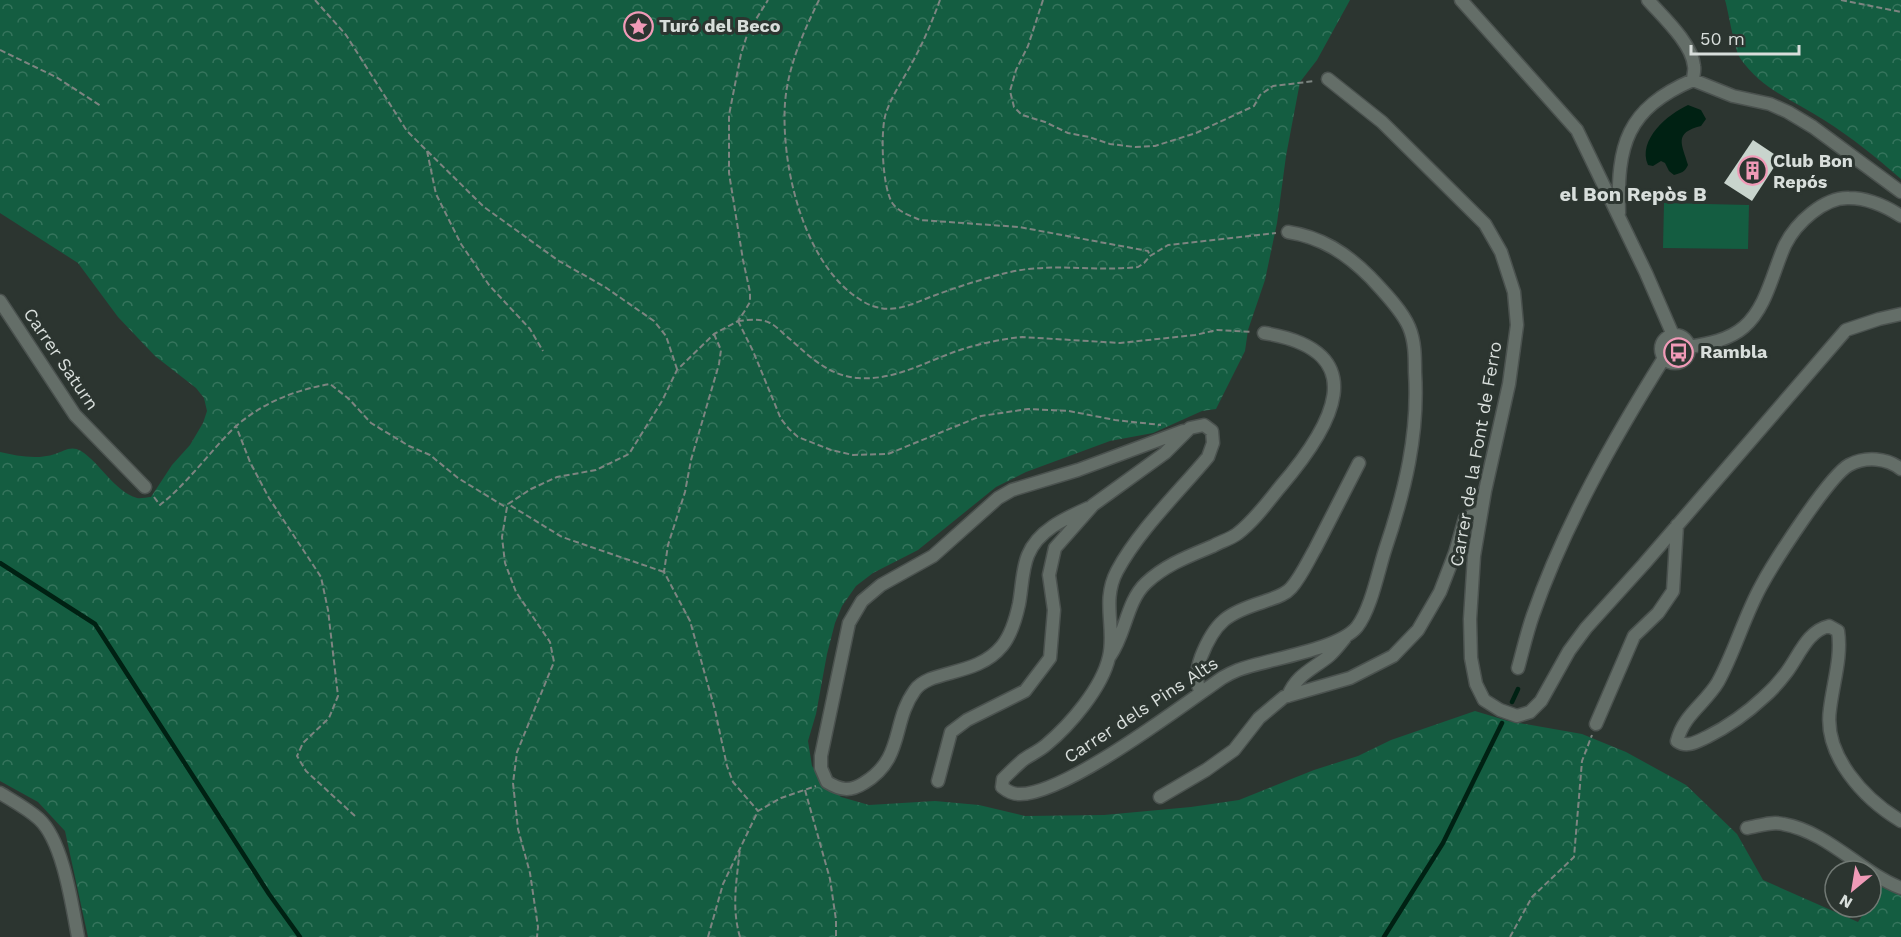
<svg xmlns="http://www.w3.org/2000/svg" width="1901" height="937" font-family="'Work Sans',sans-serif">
  <defs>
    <pattern id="forest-crowns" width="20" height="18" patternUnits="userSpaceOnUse" patternTransform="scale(1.5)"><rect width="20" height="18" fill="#145d41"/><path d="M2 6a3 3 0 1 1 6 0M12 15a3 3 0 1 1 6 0" fill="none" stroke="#35745c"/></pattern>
  </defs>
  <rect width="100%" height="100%" fill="#2c3530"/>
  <path fill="url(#forest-crowns)" d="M0,0H1350L1317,60L1300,82L1286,156L1277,223L1265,280L1248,330L1245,351L1216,409L1202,411L1153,433L1110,441L1026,472L996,487L918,550L873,573L856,586L842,606L835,623L827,654L816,714L808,741L812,766L824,783L841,797L869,805L935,801L979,805L1025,816L1104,815L1191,807L1239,800L1314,770L1358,756L1391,740L1475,711L1508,721L1582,734L1626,752L1686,785L1737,834L1763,880L1858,922L1868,907H1871V903L1882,886L1901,895V937H88L65,831L38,802L0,781V452C17,456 37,460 55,454C64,451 71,445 81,451C101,464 114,491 137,498C141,499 147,497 151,497L172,465L190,445L203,423L207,411L204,398L196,388L155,356L118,317L78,263L0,213Z
    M1725,0H1901V179C1877,158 1851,137 1824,120C1794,101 1761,89 1740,58C1734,48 1729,14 1725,0Z"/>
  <path fill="#145d41" d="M1664,203L1749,205L1748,249L1663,248Z"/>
  <path fill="#002113" d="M1688,105L1701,110L1706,119L1701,126C1673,133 1682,144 1688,165C1685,172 1681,173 1674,175L1669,171L1665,163L1661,161L1653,166L1648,165C1637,140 1668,114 1688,105Z"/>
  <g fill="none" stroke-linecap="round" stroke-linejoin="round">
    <path stroke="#002113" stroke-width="4.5" d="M0,563L95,624L269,894L300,937
      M1512,702L1518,689
      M1384,937L1443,843L1502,723"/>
  </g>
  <path fill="#c8d4cd" d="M1753,140L1780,158L1752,201L1724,183Z"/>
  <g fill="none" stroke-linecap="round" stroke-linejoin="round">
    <defs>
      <path id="minor" d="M1461,0L1577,130L1646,273L1673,335
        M1648,0C1662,16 1692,43 1694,66C1695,70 1693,76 1693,80
        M1328,79L1382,122L1485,224L1501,252L1514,292L1517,325L1509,384L1485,491L1474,556L1470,619L1471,658L1476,684L1484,700L1500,710L1517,716L1530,712L1541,701L1569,651L1586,628L1644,564L1846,330L1879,319L1901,314
        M1693,80L1733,96L1770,104L1788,112L1813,127L1901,192
        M1619,213C1617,145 1626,109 1693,80
        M0,301L75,415L145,487
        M1661 349a14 14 0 1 1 28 0a14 14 0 1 1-28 0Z
        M1689,347C1708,344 1729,340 1744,327C1767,307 1773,271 1785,245C1796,223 1824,197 1849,198C1867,198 1887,207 1901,216
        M1901,469C1887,458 1866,456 1849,465C1829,476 1774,562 1761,586C1744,617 1735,651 1718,682C1705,704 1684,714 1677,741C1687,748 1696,742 1707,737C1727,727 1747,713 1764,697C1772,690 1780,681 1786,673C1799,656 1807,631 1829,626L1838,631C1842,657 1833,683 1830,709C1823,755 1864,799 1901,821
        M1088,508C1066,518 1038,530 1028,555C1022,569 1022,588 1019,604C1016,618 1011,635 1002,646C977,677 930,669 915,690C891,723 905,758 864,783C850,792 840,790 827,782L821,768V756L849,623L862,601L881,585L933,556L998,498L1012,490L1078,470L1183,431
        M1110,656C1126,634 1126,602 1146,583C1165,565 1189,556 1213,546C1220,542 1230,539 1237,534C1254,521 1267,503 1280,487C1330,429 1378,351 1264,333
        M1518,668C1523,650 1527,632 1533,615C1564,526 1614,438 1664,358
        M1201,692C1195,682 1197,668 1201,657C1215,621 1228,613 1263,602C1273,598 1284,596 1291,588C1301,577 1308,561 1315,549C1330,520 1344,492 1359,463
        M1288,696C1296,675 1313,669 1329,656C1335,651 1340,644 1345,638
        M1596,724L1634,636L1658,613L1673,591L1677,525
        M938,781L951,732L967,720L1025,691L1050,658L1054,610L1049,575L1055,548L1093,505L1165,453L1190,428L1204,425L1212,431L1213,443L1208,457C1178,493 1139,530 1117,571C1101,601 1116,628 1109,657C1102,688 1070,725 1046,745C1039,751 1030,755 1023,760C1016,766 1009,773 1003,779L1002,787C1007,791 1012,794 1018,794C1062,797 1183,705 1222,678C1227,675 1233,672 1238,670C1267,659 1338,650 1357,627C1371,609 1378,572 1385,550C1405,491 1419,434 1415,372C1415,357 1415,341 1409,327C1402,310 1382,290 1370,277C1346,253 1321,237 1288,232
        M0,793C13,801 28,809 39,819C63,841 72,905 78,937
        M1160,797L1206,770L1234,750L1259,718L1284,697L1350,678L1393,656L1418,630L1440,592L1455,553L1465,518L1481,512
        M1747,828C1759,826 1771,821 1783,824C1828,832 1860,872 1901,888"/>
    </defs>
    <use href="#minor" stroke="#4b524f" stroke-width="15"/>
    <path stroke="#7d8581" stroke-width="2" stroke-dasharray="6 3" stroke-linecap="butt" d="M315,0L346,35L407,131L484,207L559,261L605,287L654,321L666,336L677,369
      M819,0C803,33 788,66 785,103C781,164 802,255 852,294C859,299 867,305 876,307C896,313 914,303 933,296C957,287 982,279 1006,273C1049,262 1094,272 1138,267L1144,263L1150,256L1168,245L1276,233
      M940,0C932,22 923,43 912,63C903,80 892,95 886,113C880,130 882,189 893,204C899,212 911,216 920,220L1019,227L1148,251L1150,256
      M1043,0L1028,46L1016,70L1010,91L1014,107L1022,115L1045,122L1068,133L1089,137L1110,144L1135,147L1155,146L1196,133L1254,106L1260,95L1273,86L1315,81
      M1841,0L1901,12
      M0,50L56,77L101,106
      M427,151L436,194L461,244L489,285L530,329L543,351
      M738,321C748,320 760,318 770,323C778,327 784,335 791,340C811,358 830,376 858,378C896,381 928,360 963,349C982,343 1003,339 1022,337L1120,343L1195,335L1217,330L1252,332
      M738,321L753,351L781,419L789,429L798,437L831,450L853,455L888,454L981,416L1028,409L1069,411L1115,420L1161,425
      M714,334L721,350L719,364L691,460L685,492L668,545L664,572L690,621L715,710L727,766L733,782L758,811
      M154,497L160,505C189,482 210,451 236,426
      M507,507L502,537L505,563L516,592L550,642L554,662L517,752L513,783L518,829L530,873L538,927L537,937
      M664,572L562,537L508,504L531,489L557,477L596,470L629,454L662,401L677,370L714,334L738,321L744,312L750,302V292L743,260L729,173V115L741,54L748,32L768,0
      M805,790L830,879L836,920V937
      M355,816L306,771L297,756L303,743L329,718L338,696L328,610L321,577L269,498L250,462L236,426C264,402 295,390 330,384L349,399L371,423L409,446L430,455L458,478L507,508
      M708,937L723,884L758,811L781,798L816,786
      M740,937C731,907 737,879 740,848
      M1510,937L1532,897L1574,857L1582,761L1592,735"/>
    <use href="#minor" stroke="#646e68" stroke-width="12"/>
  </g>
  <defs>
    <symbol id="sight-ring" viewBox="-11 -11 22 22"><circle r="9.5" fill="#2c3530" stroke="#f09ab7" stroke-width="1.5"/><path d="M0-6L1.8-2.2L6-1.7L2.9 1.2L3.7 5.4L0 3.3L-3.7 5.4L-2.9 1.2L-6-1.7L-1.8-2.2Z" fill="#f09ab7"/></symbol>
    <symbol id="building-ring" viewBox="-11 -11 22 22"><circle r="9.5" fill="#2c3530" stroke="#f09ab7" stroke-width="1.5"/><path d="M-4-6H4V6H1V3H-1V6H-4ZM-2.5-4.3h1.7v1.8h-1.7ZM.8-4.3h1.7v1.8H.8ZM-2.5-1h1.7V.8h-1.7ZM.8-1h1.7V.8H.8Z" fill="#f09ab7"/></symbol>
    <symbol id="bus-ring" viewBox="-11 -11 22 22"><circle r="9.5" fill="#2c3530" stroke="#f09ab7" stroke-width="1.5"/><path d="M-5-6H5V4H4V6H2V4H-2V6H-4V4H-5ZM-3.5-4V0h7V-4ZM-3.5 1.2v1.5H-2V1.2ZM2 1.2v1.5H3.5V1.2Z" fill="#f09ab7"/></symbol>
  </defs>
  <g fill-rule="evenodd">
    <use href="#sight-ring" x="622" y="10" width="33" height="33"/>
    <use href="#building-ring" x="1736" y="154" width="33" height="33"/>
    <use href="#bus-ring" x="1662" y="336" width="33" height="33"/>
  </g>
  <g text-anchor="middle" stroke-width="6" stroke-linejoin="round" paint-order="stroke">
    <g font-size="18" font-weight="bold" fill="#d8dedb" stroke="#2c3530" text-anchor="start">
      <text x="659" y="32">Turó del Beco</text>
      <text x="1773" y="167">Club Bon<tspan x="1773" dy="21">Repós</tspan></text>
      <text x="1700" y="358">Rambla</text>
    </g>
    <g font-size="18" fill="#d8dedb" stroke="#2c3530">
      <text transform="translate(61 359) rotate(56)" y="6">Carrer Saturn</text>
      <text transform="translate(1476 454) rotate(-80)" y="6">Carrer de la Font de Ferro</text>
      <text transform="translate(1141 710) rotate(-33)" y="6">Carrer dels Pins Alts</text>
    </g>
    <g font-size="20" font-weight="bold" fill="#d8dedb" stroke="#2c3530">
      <text x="1633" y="201">el Bon Repòs B</text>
    </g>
  </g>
  <g transform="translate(1853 889) rotate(210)"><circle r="28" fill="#2c3530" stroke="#717974" stroke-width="1.5"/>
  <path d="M0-4.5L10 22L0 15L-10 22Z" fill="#f09ab7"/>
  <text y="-9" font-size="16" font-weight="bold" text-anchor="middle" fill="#d8dedb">N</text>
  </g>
  <path d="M1691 45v9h108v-9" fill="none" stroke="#d8dedb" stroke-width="3"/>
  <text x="1700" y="45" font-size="18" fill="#d8dedb" stroke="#2c3530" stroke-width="4.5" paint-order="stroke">50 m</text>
</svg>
